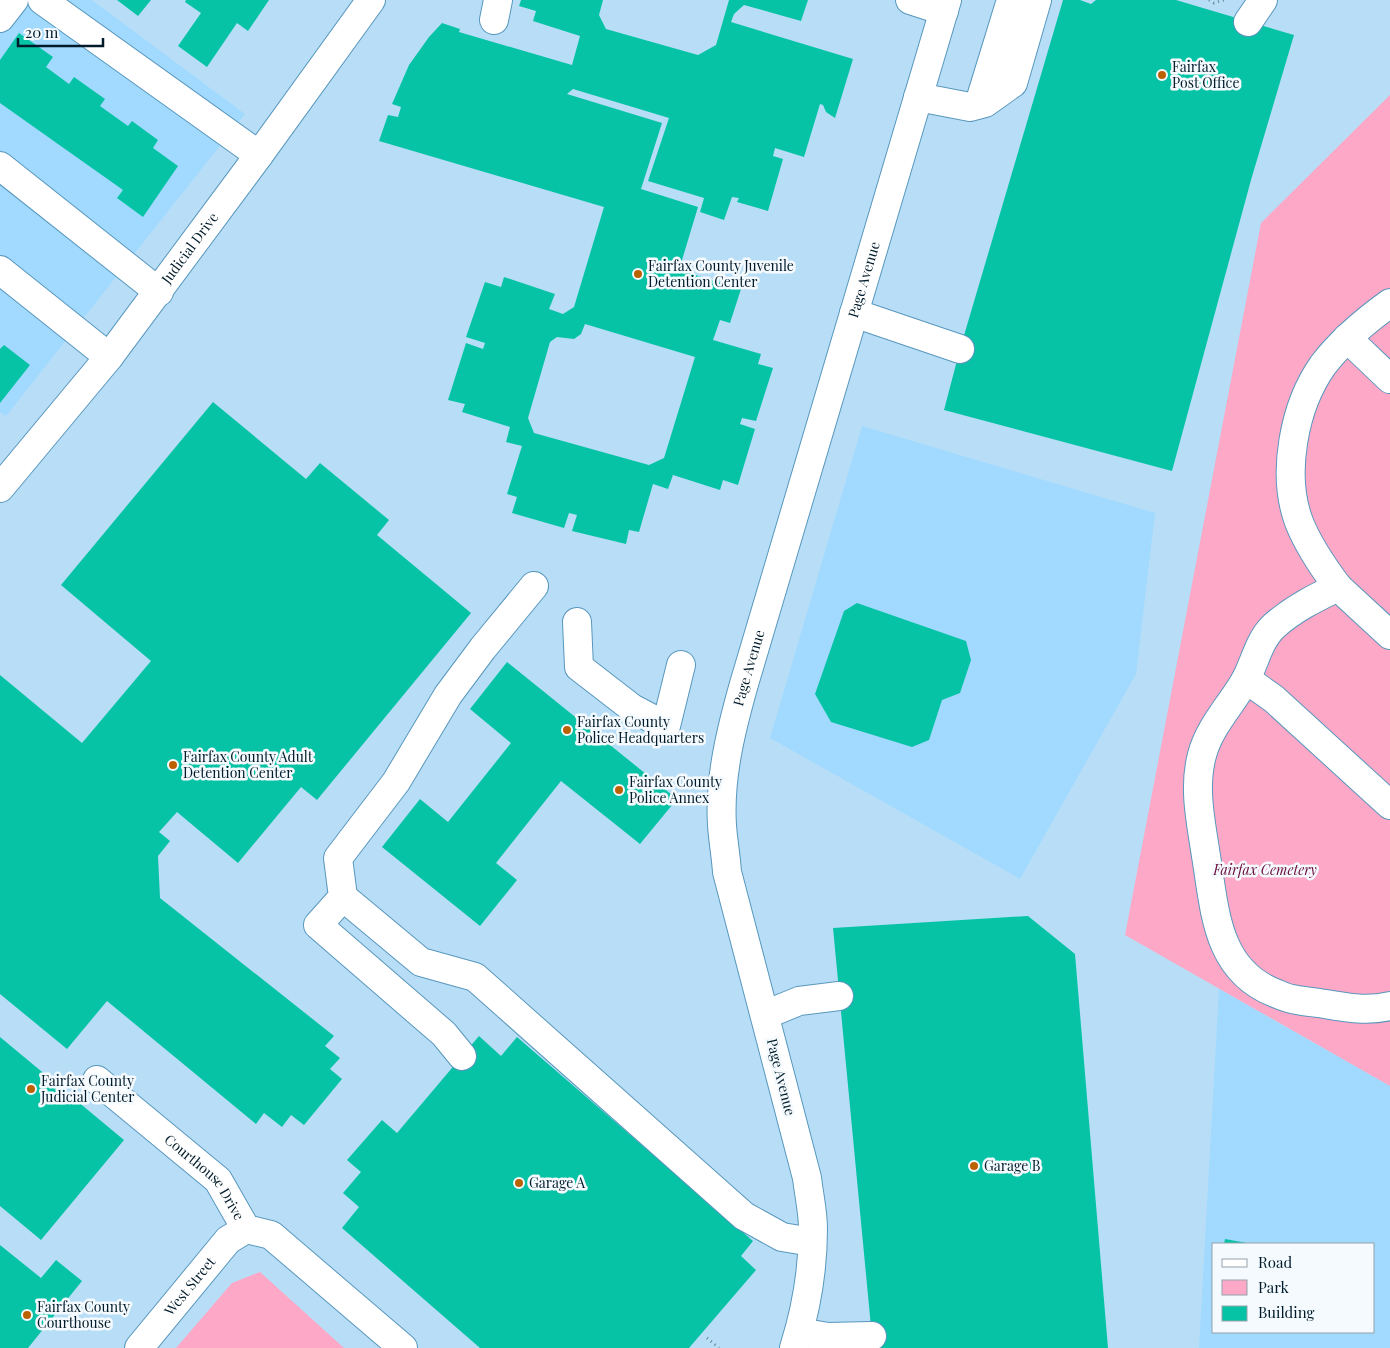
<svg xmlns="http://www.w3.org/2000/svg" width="1390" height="1348" font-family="'Playfair Display',serif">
  <rect width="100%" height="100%" fill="#b8def7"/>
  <path fill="#a1dafe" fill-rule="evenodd" d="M0,0H92L245,114L6,416L0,412Z
    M862,426L1155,513L1136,674L1020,879L770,738Z
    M1219,989L1390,1086V1348H1199ZM1214,1244H1374V1332H1214Z"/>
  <path fill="#fca8c6" d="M1390,95V1086L1125,935L1261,223Z
    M260,1272L344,1348H176L232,1283Z"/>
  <path fill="#06c3a6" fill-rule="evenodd" d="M117,0H151L138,16Z
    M186,0H269L248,31L237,23L207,67L178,46L201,13L185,2Z
    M521,0H603L599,15L606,29L698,55L716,45L729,0H808L801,21L744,5L734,14L731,22L853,59L835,118L826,112L823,105L820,104L804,157L775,148L773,156L783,159L768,211L737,202L739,198L732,197L724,220L700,212L704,198L648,181L669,118L573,89L567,94L662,123L641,189L698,207L679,270L741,289L730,323L720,320L713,340L761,354L758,364L773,368L756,421L742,418L740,424L755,429L738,485L723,480L720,490L673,475L668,489L653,484L639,532L629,530L626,544L572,531L577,515L569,513L564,528L512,513L517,497L507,494L522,446L506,442L510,427L462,412L465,404L448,400L466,343L483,349L485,343L466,337L485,282L501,287L504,277L555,294L549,309L563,314L574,307L604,207L379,141L388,115L398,117L401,107L392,104L409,65L429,37L442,23L460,29L459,32L572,65L580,36L533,21L536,11L519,6ZM585,324L695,357L664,458L649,465L534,433L528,418L550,342L557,337L574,339L581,334Z
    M1063,0H1080L1091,4L1096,0H1176L1294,35L1251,180L1172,471L944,410L960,349Z
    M19,33L53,57L46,67L69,84L74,77L105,99L100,106L128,126L132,121L158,140L153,148L178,166L143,217L117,198L123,190L0,103V60Z
    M4,345L30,365L0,403V349Z
    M213,402L306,479L320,463L389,520L377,535L471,613L317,800L301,787L238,863L177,812L159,832L170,841L158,856L160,898L334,1036L325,1046L340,1058L330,1069L342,1079L304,1125L291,1115L282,1127L264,1113L256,1124L107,1001L67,1049L0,994V675L82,743L151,661L61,585Z
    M857,603L966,641L971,660L960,693L942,700L929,740L912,747L831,722L815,694L844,611Z
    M507,662L677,799L640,844L561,781L496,863L517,880L480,926L382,847L420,799L448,822L511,743L470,709Z
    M1028,916L1075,954L1108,1348H873L833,928Z
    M479,1036L501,1056L517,1037L753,1241L741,1256L756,1270L689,1348H480L342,1228L359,1207L343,1193L361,1172L347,1160L382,1120L397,1133Z
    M0,1037L124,1140L41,1240L0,1206Z
    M1225,1239L1247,1243V1244H1224Z
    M0,1245L41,1278L56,1260L82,1281L28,1348H0Z"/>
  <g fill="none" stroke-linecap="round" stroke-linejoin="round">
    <defs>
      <g id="minor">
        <path d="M42,0L259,155"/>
        <path d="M910,0L944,11"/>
        <path d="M0,18L14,0"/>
        <path d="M494,20L498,0"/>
        <path d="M1248,22L1263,0"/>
        <path d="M918,97L970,107L985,103L1013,83L1037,0"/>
        <path d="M979,104L1011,0"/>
        <path d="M0,166L159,292"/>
        <path d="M0,270L109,357"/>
        <path d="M1390,303C1365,321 1342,340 1323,365C1294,406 1281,474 1299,522C1308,545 1323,567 1338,587C1315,598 1293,609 1274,626C1259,640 1255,662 1246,679C1232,704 1209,727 1202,755C1193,788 1201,822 1206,856C1215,910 1216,970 1275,993C1280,995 1286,998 1292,999C1301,1001 1310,1002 1319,1003C1343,1007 1366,1012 1390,1006"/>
        <path d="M854,313L960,349"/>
        <path d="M1347,338L1390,379"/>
        <path id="s1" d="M0,488L109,357L259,155L371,0"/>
        <path d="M1338,587L1390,635"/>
        <path d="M577,622L579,667L632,708L666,726L681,665"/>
        <path d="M1246,679L1274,699L1390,805"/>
        <path d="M343,897L421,962L475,977L744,1216L782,1237L812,1242"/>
        <path d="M765,1015L799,1001L839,996"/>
        <path d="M462,1056L444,1034L318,925L343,897L338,858L396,782L448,695L483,648L534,586"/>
        <path id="s2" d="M97,1080L218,1180L246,1229L271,1235L403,1348"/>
        <path d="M799,1332L828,1337L872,1336"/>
        <path id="s3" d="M139,1348L228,1240L246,1229"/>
        <path id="s4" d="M794,1348C806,1310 813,1269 813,1229C813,1212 809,1195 807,1178L727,872C726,856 723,841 722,825C719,778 731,730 744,684L947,0"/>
      </g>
    </defs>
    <use href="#minor" stroke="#5897bd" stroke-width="30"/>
    <path stroke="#66879b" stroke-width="3" stroke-dasharray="1 4" stroke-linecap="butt" d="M1209,0L1214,3L1224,0
      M707,1338L719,1348"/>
    <use href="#minor" stroke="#fff" stroke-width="28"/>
  </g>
  <g fill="#bb6200" stroke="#f4fafe" stroke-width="2">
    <circle cx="1162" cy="75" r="5"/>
    <circle cx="638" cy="274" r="5"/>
    <circle cx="567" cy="730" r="5"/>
    <circle cx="173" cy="765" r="5"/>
    <circle cx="619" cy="790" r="5"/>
    <circle cx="31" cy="1089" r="5"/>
    <circle cx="974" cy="1166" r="5"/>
    <circle cx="519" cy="1183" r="5"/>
    <circle cx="27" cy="1315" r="5"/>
  </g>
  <g text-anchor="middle" stroke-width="5" stroke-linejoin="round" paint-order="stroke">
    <g font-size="14" fill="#011b2a" stroke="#f4fafe" text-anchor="start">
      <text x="1172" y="72">Fairfax<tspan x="1172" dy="16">Post Office</tspan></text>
      <text x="648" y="271">Fairfax County Juvenile<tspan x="648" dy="16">Detention Center</tspan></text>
      <text x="577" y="727">Fairfax County<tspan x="577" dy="16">Police Headquarters</tspan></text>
      <text x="183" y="762">Fairfax County Adult<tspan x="183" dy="16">Detention Center</tspan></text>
      <text x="629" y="787">Fairfax County<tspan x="629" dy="16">Police Annex</tspan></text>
      <text x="41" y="1086">Fairfax County<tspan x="41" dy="16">Judicial Center</tspan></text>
      <text x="984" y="1171">Garage B</text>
      <text x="529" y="1188">Garage A</text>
      <text x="37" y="1312">Fairfax County<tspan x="37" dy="16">Courthouse</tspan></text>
    </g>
    <g font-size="14" fill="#011b2a" stroke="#f4fafe">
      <text dy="5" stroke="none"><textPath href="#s1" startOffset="306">Judicial Drive</textPath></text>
      <text dy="5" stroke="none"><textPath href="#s4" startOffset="1101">Page Avenue</textPath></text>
      <text dy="5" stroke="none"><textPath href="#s4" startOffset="696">Page Avenue</textPath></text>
      <text transform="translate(781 1077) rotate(76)" y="5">Page Avenue</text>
      <text dy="5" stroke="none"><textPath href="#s2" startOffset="146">Courthouse Drive</textPath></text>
      <text dy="5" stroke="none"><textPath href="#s3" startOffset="80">West Street</textPath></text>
    </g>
    <g font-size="14" font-style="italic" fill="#6b0c3c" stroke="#f4fafe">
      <text x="1265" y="875">Fairfax Cemetery</text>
    </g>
  </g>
  <rect x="1212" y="1243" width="162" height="90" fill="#f4fafe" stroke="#93a1a9"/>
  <rect x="1222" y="1259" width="25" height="8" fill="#ffffff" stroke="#93a1a9"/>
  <text x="1258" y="1268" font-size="15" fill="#011b2a">Road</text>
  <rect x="1222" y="1280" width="25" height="15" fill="#fca8c6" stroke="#93a1a9"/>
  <text x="1258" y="1293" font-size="15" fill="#011b2a">Park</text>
  <rect x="1222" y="1306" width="25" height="15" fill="#06c3a6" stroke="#93a1a9"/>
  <text x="1258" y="1318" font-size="15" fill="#011b2a">Building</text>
  <path d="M18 38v8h85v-8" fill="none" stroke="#011b2a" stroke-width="2.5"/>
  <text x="25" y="38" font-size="15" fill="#011b2a" stroke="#f4fafe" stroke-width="4" paint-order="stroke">20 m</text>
</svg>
